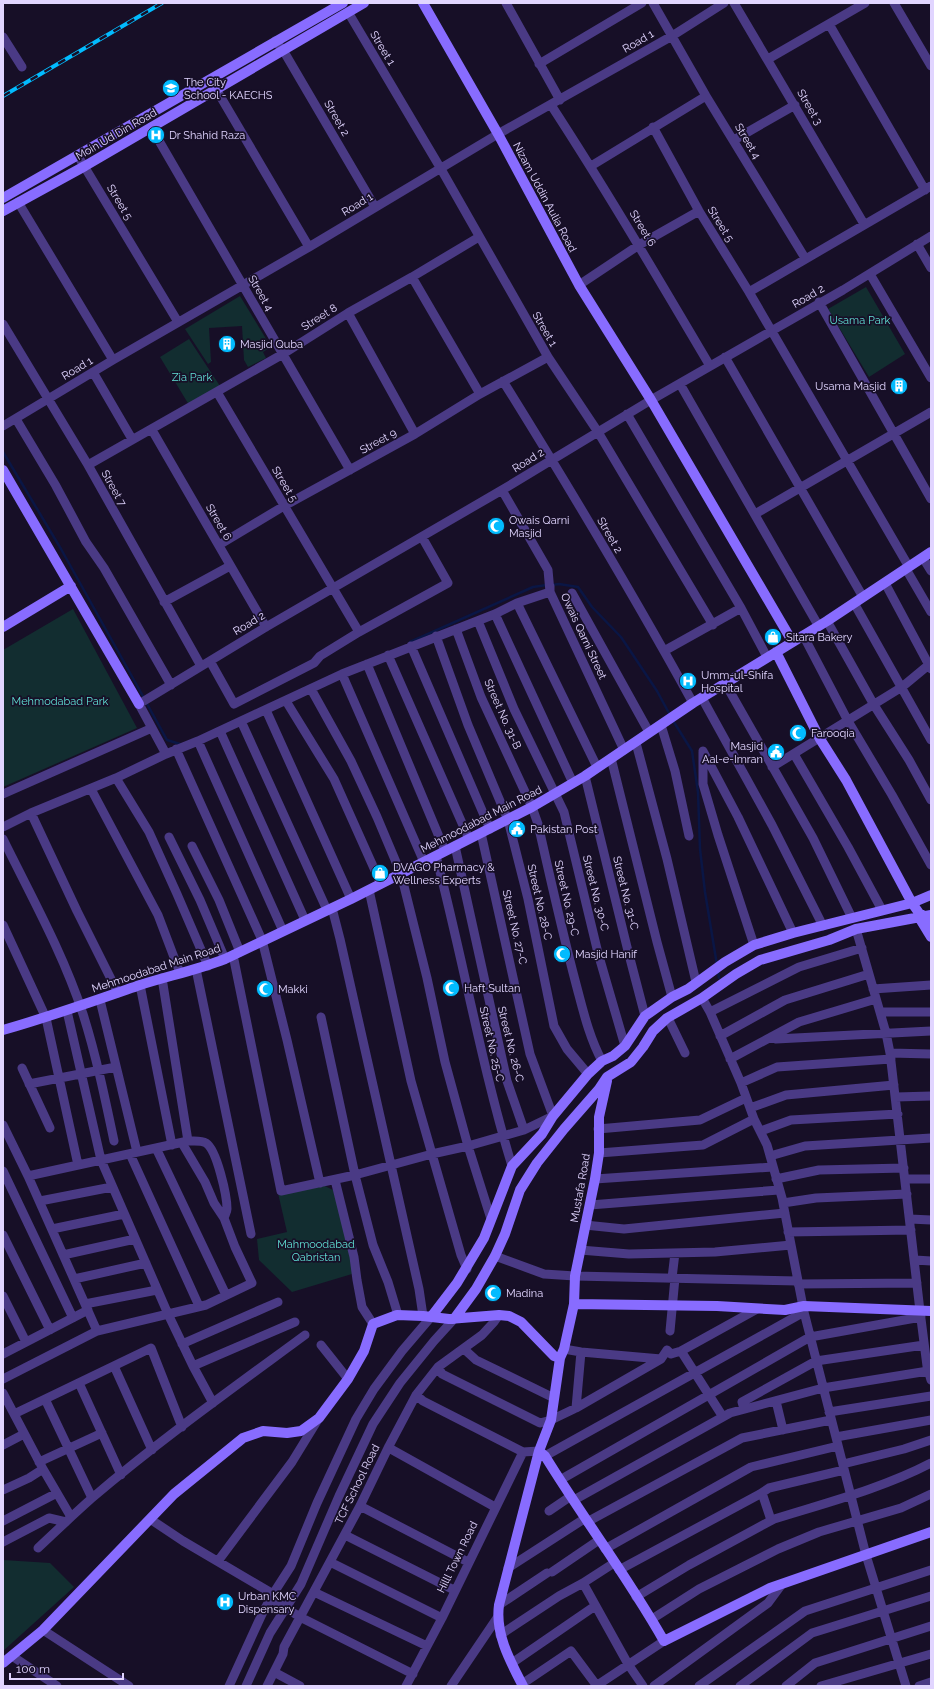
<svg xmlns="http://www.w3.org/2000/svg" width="934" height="1689" font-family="Raleway,sans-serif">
  <rect width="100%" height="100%" fill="#170f27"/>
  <path fill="#122d30" d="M866,287L905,354L869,377L828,309Z
    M240,296L271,347L263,352L266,358L248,367L244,360L242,326L209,328L211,362L208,364L185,329Z
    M189,339L220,386L189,405L160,357Z
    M73,609L137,728L3,787V650Z
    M321,1184L333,1190L352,1252V1274L292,1292L259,1260L257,1239L287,1232L278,1193Z
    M3,1560L50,1563L74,1587L3,1651Z"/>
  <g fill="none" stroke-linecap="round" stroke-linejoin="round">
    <path stroke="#0a1645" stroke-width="2.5" d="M3,452L61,549L144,698
      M552,585L559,584L578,587L592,607L621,637L657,691L670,715
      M410,642L533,587L547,585
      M146,702L167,740L180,744
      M672,719L692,751L698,792L700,849L705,892L717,965
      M718,972L719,978"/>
    <path stroke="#4a3a85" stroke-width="9" d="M506,3L560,100
      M653,3L706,96L805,258
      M734,3L864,224
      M894,3L931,66
      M348,12L441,169L548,357L598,432L713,625
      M829,24L925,190
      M3,37L22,67
      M275,41L283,50L375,207
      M768,59L865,3
      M539,64L642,3
      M216,89L309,247
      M551,105C607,191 658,278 710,366
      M151,127L350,470
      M653,127L699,211L749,292L909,567
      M734,140L795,105
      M78,156L178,322
      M591,166L706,96
      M18,202L113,360
      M917,244L931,268
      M870,274L931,378
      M412,277L480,394
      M579,285L639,245L699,211
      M749,292L931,186
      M819,302L931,499
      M348,313L415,434
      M3,324L88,465L201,666
      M725,357L863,597
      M93,372L132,439
      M503,381C569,487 633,594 693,703
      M680,384L818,625
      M627,414L741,608L767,657
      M16,419L56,486L86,542L104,568L171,685
      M3,426L113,360L309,247L498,134L672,36L724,3
      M152,430L266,627
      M88,465L283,354L348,313L412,277L479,237
      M502,490L548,570L550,592L624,750
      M755,514L931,412
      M219,545L284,506L415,434L480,394L548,357
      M923,558L931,571
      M906,569L931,612
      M885,583L931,669
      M572,593L649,732
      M164,602L230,566
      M517,603L597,767
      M854,603L931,740
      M495,614L573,783
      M478,621L514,709L564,812L598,953L625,1046
      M827,621L874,705L909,760L931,800
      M456,629L481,697L532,807L538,824C550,877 562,931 576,984C583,1010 589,1037 602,1061
      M359,632L448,583L422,537
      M803,635L848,721L892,795L931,865
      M436,636L468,725L508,820L528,899L554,1026L567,1049L588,1074
      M411,646L490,829
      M664,651L741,608
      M388,655L469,839
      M210,661L234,704L314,663L320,656L359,632L217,392
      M367,664L445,851
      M342,674L424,862
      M725,683L813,838L852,918
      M311,689L351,761L377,817L401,874L427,978L445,1062L468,1146L491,1219
      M702,698L772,825L823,926
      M286,701L334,779L381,884
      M266,710L351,899
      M241,721L327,910
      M661,725L675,771L689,836
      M220,731L305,920
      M198,741L283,931
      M636,743L667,859L696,982
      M176,749L262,940L287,1040L320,1183
      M703,751L738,817L793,933
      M703,752V784L718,835L754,945
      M166,754L139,704L266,627L502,490L651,400L843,290L931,236
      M794,754L848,847L882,910
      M611,758L657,942L672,997
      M772,767L902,687L931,663
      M585,776L627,947L645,1016
      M116,778L149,832L177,894L208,966
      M91,789L158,915L180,973
      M3,794L152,728
      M31,813L77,911L118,993
      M3,827L31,813L116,778L166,754L198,741L342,674L495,614L517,603L550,592V586
      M169,837L200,900L225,959
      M3,839C31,896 63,953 83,1014C96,1055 105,1098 114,1141
      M192,846L219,900L240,952
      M455,846L507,1081L524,1130
      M436,856C463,959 481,1064 512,1166
      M369,890L411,1081L461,1255L467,1269
      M332,908L340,939L419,1289L423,1316
      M3,925L46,1018L78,1165
      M856,929L886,1033L890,1053L920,1311L927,1366L931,1380
      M233,955L281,1191L355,1175L432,1154L468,1146L524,1130L553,1116L530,1054L481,833
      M196,969L251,1234
      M162,978L188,1141
      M140,985L172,1145
      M873,989L931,985
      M702,998L710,1012L741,1083L754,1119L767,1145L782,1198L804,1312L866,1555L906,1686
      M100,1000L137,1152
      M67,1011L101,1160L168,1314L193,1366L213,1403
      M710,1012L799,967L862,948
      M880,1012H931
      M321,1017L355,1175L373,1245L388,1282L398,1315
      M668,1018L685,1053
      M720,1036L785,1000L869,974
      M771,1037L776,1039L931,1031
      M890,1053L931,1054
      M730,1059L799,1022L876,999
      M22,1068L50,1128
      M741,1083L777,1067L891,1059
      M29,1084L116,1067
      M896,1097L931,1096
      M750,1108L786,1095L894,1085
      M3,1125L28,1176L97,1331
      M598,1129L700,1120L746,1098
      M761,1131L791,1120L898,1114
      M156,1148L226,1295
      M599,1153L703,1145L754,1119
      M130,1154L199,1306
      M770,1156L805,1146L931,1138
      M3,1171L73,1318
      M28,1176L188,1141C194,1141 201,1140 206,1143C217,1150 227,1196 227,1209C227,1212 225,1215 224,1218
      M595,1179L773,1167
      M776,1179L819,1170L904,1168
      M906,1179H931
      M335,1180L354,1257L357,1280L362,1307L373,1324
      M40,1201L112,1187
      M783,1203L816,1198L907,1194
      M590,1205L779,1190
      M910,1219L931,1220
      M585,1225L624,1229L785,1213
      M52,1229L124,1214
      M788,1232L911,1230
      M3,1235L50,1330
      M580,1250L629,1254L715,1252L791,1245
      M63,1255L135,1239
      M495,1256L544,1274L575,1276L798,1281
      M915,1260L931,1261
      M672,1278L675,1253
      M74,1279L146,1263
      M798,1284L917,1283
      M3,1296L26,1342
      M85,1304L157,1290
      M670,1331L675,1278
      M182,1344L278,1302
      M321,1345L348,1379
      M464,1349L476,1360L554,1398
      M564,1349L581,1352L661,1359
      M681,1351L723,1417
      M3,1354L88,1310
      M114,1366L152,1450
      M193,1366L295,1322
      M438,1367L442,1374L540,1423L551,1420L576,1408L661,1359L667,1350L671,1354L681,1351L757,1309
      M3,1379L97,1331L206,1305L252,1283L235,1247L224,1218L214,1203L205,1182L182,1143
      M79,1383L121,1475
      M3,1393L43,1469L71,1517
      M416,1395L423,1401L523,1452
      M45,1399L92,1498
      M776,1401L783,1430
      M576,1408L581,1352
      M744,1409L742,1402L816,1361L924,1345
      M829,1412L931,1396
      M14,1414L151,1348L182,1427
      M836,1437L931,1420
      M3,1445L24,1434
      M389,1448L495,1507
      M545,1456L804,1312
      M39,1462L102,1433
      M843,1464L904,1449L931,1440
      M560,1480L810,1337L921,1317
      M3,1490L29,1478L43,1469
      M762,1493L771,1520C825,1503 881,1489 931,1463
      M574,1500L730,1413L823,1388L928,1371
      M360,1506L468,1562
      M549,1511L571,1496
      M150,1519L183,1541L273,1594
      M3,1521L57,1493
      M587,1522L742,1438L831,1420
      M345,1535L454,1590
      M3,1542L49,1518L66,1522
      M38,1548C56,1531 74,1514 92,1498C160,1440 233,1388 305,1335
      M605,1549L751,1467L838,1446
      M218,1561L292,1462L319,1418
      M330,1562L442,1618
      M508,1568L584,1519
      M619,1570L760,1494L769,1488L844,1470
      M552,1572L599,1540
      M583,1583L614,1563
      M314,1592L427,1646
      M636,1597L689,1565L774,1519
      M270,1598L300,1617L413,1674
      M499,1605L547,1573
      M652,1619L699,1589L778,1549L819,1532L901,1508L931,1494
      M43,1630L129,1686
      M500,1635L559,1596L583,1583L628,1664L643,1686
      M12,1656L57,1686
      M512,1663L595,1606
      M274,1672L300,1686
      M522,1684L571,1651L597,1686
      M229,1686L262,1614L273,1594L291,1566L317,1503L356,1419L374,1389L402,1351L431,1317
      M246,1686L270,1633L301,1584L339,1496L373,1424L400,1383L434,1341L454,1319
      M267,1686L283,1654L284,1647L360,1506L389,1446L416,1395L438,1367L482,1335L494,1322L499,1315
      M406,1686L442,1618L523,1452L539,1451
      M451,1686L497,1618
      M596,1686L664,1641
      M654,1686L768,1603L782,1584
      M699,1686L805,1611L931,1570
      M740,1686L812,1633L931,1596
      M786,1686L815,1663L931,1626
      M821,1686L931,1654
      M919,1686L931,1682"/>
    <path stroke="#886cff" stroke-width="10" d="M423,3L498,134L579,285L651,400L792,641
      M3,198L343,3
      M3,211L85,166L364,3
      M3,470L139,704
      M3,627L71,586
      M776,652L820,739L846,780L912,903L919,913L926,917L931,925
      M920,919L931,937
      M3,1030C49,1017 94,1001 140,985C168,976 197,970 225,959L351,899L532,807L585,776L693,703L827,621L931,552
      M574,1304L575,1276L595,1179L599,1153V1117L607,1081
      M431,1317L457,1283L484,1238L512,1166L542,1134L553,1116L588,1074L602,1061L613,1056L625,1046L645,1016L672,997L688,989L725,962L754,945L793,933L912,903L931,895
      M454,1319L476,1289L495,1256L505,1234L520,1190L537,1163L564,1129L599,1089L607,1077L631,1062L643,1047L653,1031L667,1018L702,998L736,974L760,960L829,940L856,929L931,915
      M539,1451L545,1456C583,1518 628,1577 664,1641L770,1588L931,1532
      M3,1663L43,1630L174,1494L243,1438L263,1431L287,1433L301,1431L319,1418L348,1379L364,1351L373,1324L397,1315L423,1316L449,1319L499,1315L509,1316L521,1322L554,1356L560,1358
      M523,1686C510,1661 495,1634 499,1605L539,1451L551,1420L560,1358L564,1349L574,1304L717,1306L785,1310L804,1306L931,1311"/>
    <defs>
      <path id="rail" d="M3,96L162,3"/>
    </defs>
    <use href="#rail" stroke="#02bbfe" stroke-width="4"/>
    <use href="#rail" stroke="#170f27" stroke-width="2.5" stroke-dasharray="8" stroke-linecap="butt"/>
  </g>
  <defs>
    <symbol id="school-disc" viewBox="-11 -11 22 22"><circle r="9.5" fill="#02bbfe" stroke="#170f27"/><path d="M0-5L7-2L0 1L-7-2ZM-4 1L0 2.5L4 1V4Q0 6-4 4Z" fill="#fff"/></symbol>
    <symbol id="hospital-disc" viewBox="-11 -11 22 22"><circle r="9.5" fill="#02bbfe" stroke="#170f27"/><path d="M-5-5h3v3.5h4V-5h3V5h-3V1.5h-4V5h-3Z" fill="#fff"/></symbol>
    <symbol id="building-disc" viewBox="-11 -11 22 22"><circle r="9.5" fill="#02bbfe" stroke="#170f27"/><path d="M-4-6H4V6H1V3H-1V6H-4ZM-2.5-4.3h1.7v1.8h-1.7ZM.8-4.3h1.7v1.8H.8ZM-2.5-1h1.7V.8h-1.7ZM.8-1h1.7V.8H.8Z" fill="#fff"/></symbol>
    <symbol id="mosque-disc" viewBox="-11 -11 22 22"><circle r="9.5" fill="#02bbfe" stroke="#170f27"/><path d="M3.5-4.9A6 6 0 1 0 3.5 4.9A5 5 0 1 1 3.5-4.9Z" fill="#fff"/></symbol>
    <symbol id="shop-disc" viewBox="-11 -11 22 22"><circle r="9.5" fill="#02bbfe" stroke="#170f27"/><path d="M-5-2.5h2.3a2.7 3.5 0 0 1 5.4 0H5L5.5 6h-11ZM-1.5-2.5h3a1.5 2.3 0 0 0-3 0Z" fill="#fff"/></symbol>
    <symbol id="civic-disc" viewBox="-11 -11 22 22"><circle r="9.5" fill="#02bbfe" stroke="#170f27"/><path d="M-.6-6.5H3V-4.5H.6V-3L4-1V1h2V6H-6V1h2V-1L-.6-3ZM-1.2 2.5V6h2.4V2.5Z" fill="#fff"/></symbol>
  </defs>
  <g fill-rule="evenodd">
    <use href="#school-disc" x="161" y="78" width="20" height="20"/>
    <use href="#hospital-disc" x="146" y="125" width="20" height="20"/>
    <use href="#building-disc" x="217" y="334" width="20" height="20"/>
    <use href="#building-disc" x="889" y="376" width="20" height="20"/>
    <use href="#mosque-disc" x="486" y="516" width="20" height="20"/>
    <use href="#shop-disc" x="763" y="627" width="20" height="20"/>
    <use href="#hospital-disc" x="678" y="671" width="20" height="20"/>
    <use href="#mosque-disc" x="788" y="723" width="20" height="20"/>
    <use href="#civic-disc" x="766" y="742" width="20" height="20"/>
    <use href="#civic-disc" x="507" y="819" width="20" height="20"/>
    <use href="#shop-disc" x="370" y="863" width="20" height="20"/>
    <use href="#mosque-disc" x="552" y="944" width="20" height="20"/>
    <use href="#mosque-disc" x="441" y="978" width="20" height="20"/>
    <use href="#mosque-disc" x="255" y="979" width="20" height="20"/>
    <use href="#mosque-disc" x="483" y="1283" width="20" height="20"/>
    <use href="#hospital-disc" x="215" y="1592" width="20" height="20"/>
  </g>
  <g text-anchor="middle" stroke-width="3.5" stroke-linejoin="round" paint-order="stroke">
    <g font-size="11" fill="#e1d5ff" stroke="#170f27">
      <text transform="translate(638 41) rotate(-30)" y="4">Road 1</text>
      <text transform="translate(383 48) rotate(59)" y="4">Street 1</text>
      <text transform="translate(810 107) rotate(60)" y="4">Street 3</text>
      <text transform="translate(337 118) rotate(60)" y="4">Street 2</text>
      <text transform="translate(116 134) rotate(-30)" y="4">Moin Ud Din Road</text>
      <text transform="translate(748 141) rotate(59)" y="4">Street 4</text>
      <text transform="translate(545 197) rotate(62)" y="4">Nizam Uddin Aulia Road</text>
      <text transform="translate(120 202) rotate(59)" y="4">Street 5</text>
      <text transform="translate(357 204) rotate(-31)" y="4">Road 1</text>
      <text transform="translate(721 224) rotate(58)" y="4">Street 5</text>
      <text transform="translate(643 228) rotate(59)" y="4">Street 6</text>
      <text transform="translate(261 293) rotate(60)" y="4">Street 4</text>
      <text transform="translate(808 296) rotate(-30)" y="4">Road 2</text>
      <text transform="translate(319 317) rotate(-32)" y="4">Street 8</text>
      <text transform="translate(545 329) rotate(60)" y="4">Street 1</text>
      <text transform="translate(77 368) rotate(-31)" y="4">Road 1</text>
      <text transform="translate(378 441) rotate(-29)" y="4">Street 9</text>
      <text transform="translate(528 460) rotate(-32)" y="4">Road 2</text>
      <text transform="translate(285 484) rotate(59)" y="4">Street 5</text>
      <text transform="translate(114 488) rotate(61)" y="4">Street 7</text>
      <text transform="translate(219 522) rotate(60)" y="4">Street 6</text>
      <text transform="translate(610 535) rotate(60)" y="4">Street 2</text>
      <text transform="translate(249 623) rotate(-31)" y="4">Road 2</text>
      <text transform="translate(584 636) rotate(65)" y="4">Owais Qarni Street</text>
      <text transform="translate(503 714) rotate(66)" y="4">Street No. 31-B</text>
      <text transform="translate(481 819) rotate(-27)" y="4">Mehmoodabad Main Road</text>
      <text transform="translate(596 893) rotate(76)" y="4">Street No. 30-C</text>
      <text transform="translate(626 893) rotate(76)" y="4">Street No. 31-C</text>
      <text transform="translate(567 898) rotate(77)" y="4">Street No. 29-C</text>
      <text transform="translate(540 902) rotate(77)" y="4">Street No. 28-C</text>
      <text transform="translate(515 927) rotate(77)" y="4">Street No. 27-C</text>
      <text transform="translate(156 968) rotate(-18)" y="4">Mehmoodabad Main Road</text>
      <text transform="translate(492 1044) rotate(77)" y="4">Street No. 25-C</text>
      <text transform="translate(511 1044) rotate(76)" y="4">Street No. 26-C</text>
      <text transform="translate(580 1188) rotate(-80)" y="4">Mustafa Road</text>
      <text transform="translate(357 1484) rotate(-64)" y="4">TCF School Road</text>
      <text transform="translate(457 1557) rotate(-64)" y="4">Hilll Town Road</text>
    </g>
    <g font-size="11" fill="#e1d5ff" stroke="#170f27" text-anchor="start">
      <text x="184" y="86">The City<tspan x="184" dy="13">School - KAECHS</tspan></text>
      <text x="169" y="139">Dr Shahid Raza</text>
      <text x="240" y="348">Masjid Quba</text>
      <text x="886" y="390" text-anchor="end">Usama Masjid</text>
      <text x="509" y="524">Owais Qarni<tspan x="509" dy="13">Masjid</tspan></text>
      <text x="786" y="641">Sitara Bakery</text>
      <text x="701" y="679">Umm-ul-Shifa<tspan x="701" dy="13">Hospital</tspan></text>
      <text x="811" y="737">Farooqia</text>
      <text x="763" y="750" text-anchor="end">Masjid<tspan x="763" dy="13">Aal-e-Imran</tspan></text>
      <text x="530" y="833">Pakistan Post</text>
      <text x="393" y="871">DVAGO Pharmacy &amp;<tspan x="393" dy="13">Wellness Experts</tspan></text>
      <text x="575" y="958">Masjid Hanif</text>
      <text x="464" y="992">Haft Sultan</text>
      <text x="278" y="993">Makki</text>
      <text x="506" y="1297">Madina</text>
      <text x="238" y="1600">Urban KMC<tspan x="238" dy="13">Dispensary</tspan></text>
    </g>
    <g font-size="11" fill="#60e0d5" stroke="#170f27">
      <text x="860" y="324">Usama Park</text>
      <text x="192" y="381">Zia Park</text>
      <text x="60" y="705">Mehmodabad Park</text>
      <text x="316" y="1248">Mahmoodabad<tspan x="316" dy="13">Qabristan</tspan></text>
    </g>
  </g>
  <rect width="934" height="1689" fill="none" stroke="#e1d5ff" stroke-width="8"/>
  <path d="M10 1673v6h113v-6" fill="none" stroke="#e1d5ff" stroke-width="2"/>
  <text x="16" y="1673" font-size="12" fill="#e1d5ff" stroke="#170f27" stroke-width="3" paint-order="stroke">100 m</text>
</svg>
